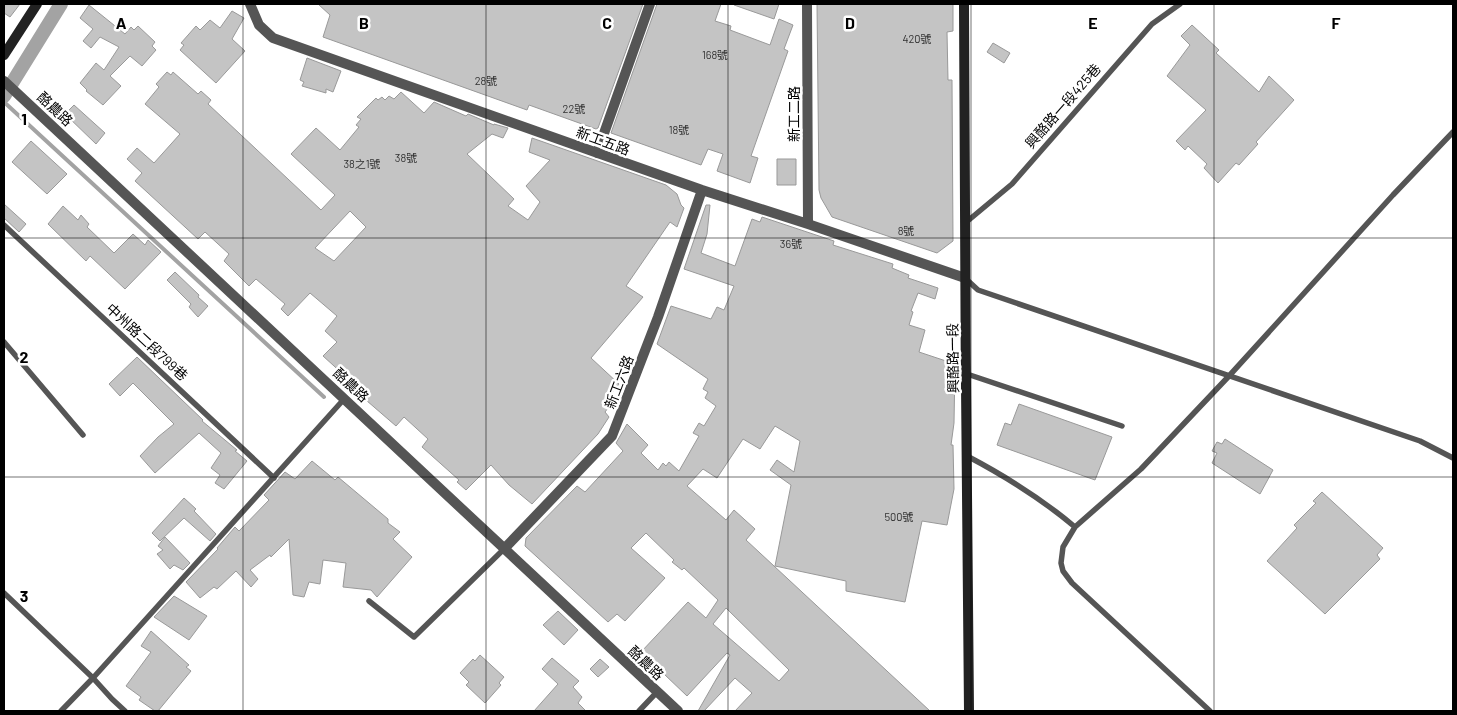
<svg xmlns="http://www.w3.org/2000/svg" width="1457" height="715" font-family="Barlow,'Noto Sans TC',sans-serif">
  <rect width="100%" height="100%" fill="#fff"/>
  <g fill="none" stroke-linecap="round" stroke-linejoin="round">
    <path stroke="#a3a3a3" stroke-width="4" d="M4,102L324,397"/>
    <path stroke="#a3a3a3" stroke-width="14" d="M4,96L61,4"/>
  </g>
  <path fill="#c4c4c4" stroke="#999" fill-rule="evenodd" d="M4,4H20L10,17L4,13Z
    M318,4H643L598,128L596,129L529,105L527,110L323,37L330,15Z
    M657,4H721L715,21L731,26L730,30L770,45L779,19L793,25L784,49L788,51L751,156L758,158L750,183L717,171L723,154L708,149L701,165L611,133Z
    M734,4H779L774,19L734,5Z
    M817,4H953V31L947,32L948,80H952L953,241L937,253L832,217L821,198L819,190Z
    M89,5L125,34L131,27L134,30L138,26L155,42L152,46L156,50L142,66L130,56L110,76L121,86L103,105L86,91L87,90L80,83L96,63L104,70L119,47L100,37L91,48L83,41L93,29L80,18Z
    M232,11L244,18L232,39L245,51L216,83L180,50L184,45L181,43L196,26L200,30L210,20L220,28Z
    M1192,25L1219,50L1216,53L1259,92L1269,76L1294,100L1256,142L1258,144L1239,165L1236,163L1218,183L1204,168L1207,164L1188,146L1185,150L1176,141L1206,110L1167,76L1190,45L1181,36Z
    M993,43L1010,53L1004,63L987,52Z
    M307,58L341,71L333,92L326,89V93L302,86L304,82L300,80Z
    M167,72L171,75L173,72L198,94L201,91L211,100L208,104L321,210L335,195L291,154L316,128L340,150L359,127L356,125L361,119L357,117L376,98L378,100L382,97L385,100L389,96L394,99L401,92L424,113L434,102L466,116L468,114L494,125V124L508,128L503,138L492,134L467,154L514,199L508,206L528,220L540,202L526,186L550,160L529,152L532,138L666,185L677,194L681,205L684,208L677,227L670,222L626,286L643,297L591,358L619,384L603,404L608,408L605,412L609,417L598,434L532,504L509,485L491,465L466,490L457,482L459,480L422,447L428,439L404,417L396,426L352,388L355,385L323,356L337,342L325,331L337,316L310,293L288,316L281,309L285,304L256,279L249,286L224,261L229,254L205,232L198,239L135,181L142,173L127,159L137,148L154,163L180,134L145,104L159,87L156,84ZM350,211L366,227L334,261L315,248Z
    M74,105L105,133L96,144L65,114Z
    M31,141L67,174L47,194L12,162Z
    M777,159H796V185H777Z
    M4,204L26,224L19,232L4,218Z
    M706,205H710L707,234L701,253L735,266L752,219L760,222L762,217L834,241L833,245L893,264L892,268L909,275L908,278L938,288L935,299L918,293L911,311L913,312L909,325L925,330L919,352L955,364L954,423L951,445H953L954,489L947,525L922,521L905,602L846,591V581L775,566L791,485L770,470L777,460L794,472L800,441L775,426L760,449L743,439L717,478L703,469L687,486L726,520L734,510L755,529L746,540L774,566L930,711H735L752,693L735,678L704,711H698L730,655L727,653L687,696L641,652L688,602L706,618L718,600L684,568L682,570L672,562L674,560L646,533L631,548L665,578L625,621L617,614L608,622L525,546L526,538L577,486L585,492L623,451L616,443L627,424L648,445L641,453L658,470L663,463L666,466L669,462L679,471L699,436L693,433L699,423L704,426L716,406L705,398L708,392L703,389L708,379L657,344L671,306L711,319L717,307L724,310L734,286L684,269ZM726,608L789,670L779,681L713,624Z
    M63,206L78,220L81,215L89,224L87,227L114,253L133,234L145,245L148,240L161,252L125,289L90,256L86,261L48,224Z
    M175,272L199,295L198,297L208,306L198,317L189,307L191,304L167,280Z
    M137,357L203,420L202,421L237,450L235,451L247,461L224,489L215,483L220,475L211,468L221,453L199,433L155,473L140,456L158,437L174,424L133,383L120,396L109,384Z
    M1019,404L1112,437L1095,480L997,445L1005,423L1011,425Z
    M1225,439L1273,470L1260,494L1212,463L1217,453L1212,451L1217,442L1222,444Z
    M312,461L335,480L338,477L388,519V523L400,532L393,539L412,557L377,597L371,590L343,587L346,563L323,560L320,584L309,582L304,597L293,595L289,539L271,557L270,555L250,570L258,579L251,587L236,571L217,589L214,587L200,598L186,582L218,549L217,548L235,527L239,531L269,500L264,495L285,472L295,479Z
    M1322,492L1383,548L1377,555L1380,559L1325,614L1267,561L1297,528L1294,525L1316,503L1313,501Z
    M184,498L196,509L194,511L216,534L210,541L184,518L160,541L152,533Z
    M165,537L190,563L183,570L174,565L170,569L157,554L163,550L158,546Z
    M174,596L207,616L189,640L154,617Z
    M558,611L578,630L564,645L543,625Z
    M151,631L189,665L186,667L191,671L158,711H155L139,700L141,697L126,686L151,652L141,646Z
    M480,655L504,677L499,683L501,685L485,703L466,685L469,682L460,673L473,659L475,661Z
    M552,658L579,681L573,687L582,697L578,703L586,711H534L558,684L542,669Z
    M600,659L609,667L598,677L590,669Z"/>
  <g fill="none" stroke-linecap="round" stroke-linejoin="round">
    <path stroke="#555" stroke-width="5.5" d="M964,224L1012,184L1152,24L1180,4
      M4,225L274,478
      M965,278L978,290L1420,441L1453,458
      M4,342L83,435
      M967,374L1122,426
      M967,456C1005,476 1042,499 1075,527
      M4,593L93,678L112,699L125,711
      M369,601L414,637L504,549
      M61,711L93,678L345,398
      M639,711L657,692
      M1210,711L1072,583L1063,571L1061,563L1063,547L1075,527L1141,469L1229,376L1393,195L1453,132"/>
    <path stroke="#555" stroke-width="10" d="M250,4L259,25L273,38L702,190L808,224L965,278
      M807,4L808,224
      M4,81L678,711
      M597,153L650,4
      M504,549L612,436L658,317L702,190"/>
    <path stroke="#222" stroke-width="10" d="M964,4C964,240 967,475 969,711
      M4,55L37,4"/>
  </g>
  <path fill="none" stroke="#000" stroke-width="1" stroke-opacity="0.55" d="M243,4V711M486,4V711M728,4V711M971,4V711M1214,4V711M4,238H1453M4,477H1453"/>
  <g text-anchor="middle" stroke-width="5" stroke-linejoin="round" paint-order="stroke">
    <g font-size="11" fill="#313131">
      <text x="917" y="43">420號</text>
      <text x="715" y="59">168號</text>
      <text x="486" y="85">28號</text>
      <text x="574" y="113">22號</text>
      <text x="679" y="134">18號</text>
      <text x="406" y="162">38號</text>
      <text x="362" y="168">38之1號</text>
      <text x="906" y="235">8號</text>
      <text x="791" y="248">36號</text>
      <text x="899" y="521">500號</text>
    </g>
    <g font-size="14" fill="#000" stroke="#fff">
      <text transform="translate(1063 106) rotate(-49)" y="5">興酪路一段425巷</text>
      <text transform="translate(55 109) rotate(43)" y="5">酪農路</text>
      <text transform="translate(794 114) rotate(-90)" y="5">新工二路</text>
      <text transform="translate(603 141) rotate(20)" y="5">新工五路</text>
      <text transform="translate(147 342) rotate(43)" y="5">中州路二段799巷</text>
      <text transform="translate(953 358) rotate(-91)" y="5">興酪路一段</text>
      <text transform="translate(619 382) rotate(-69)" y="5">新工六路</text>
      <text transform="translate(351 385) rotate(43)" y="5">酪農路</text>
      <text transform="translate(646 663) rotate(43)" y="5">酪農路</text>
    </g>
  </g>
  <g font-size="16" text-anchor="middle" font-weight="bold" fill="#000" stroke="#fff" stroke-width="5" stroke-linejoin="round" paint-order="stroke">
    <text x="121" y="29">A</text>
    <text x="364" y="29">B</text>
    <text x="607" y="29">C</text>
    <text x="850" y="29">D</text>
    <text x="1093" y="29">E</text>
    <text x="1336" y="29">F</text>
    <text x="24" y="125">1</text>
    <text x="24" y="363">2</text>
    <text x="24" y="602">3</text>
  </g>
  <rect width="1457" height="715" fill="none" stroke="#000000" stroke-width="10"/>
</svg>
